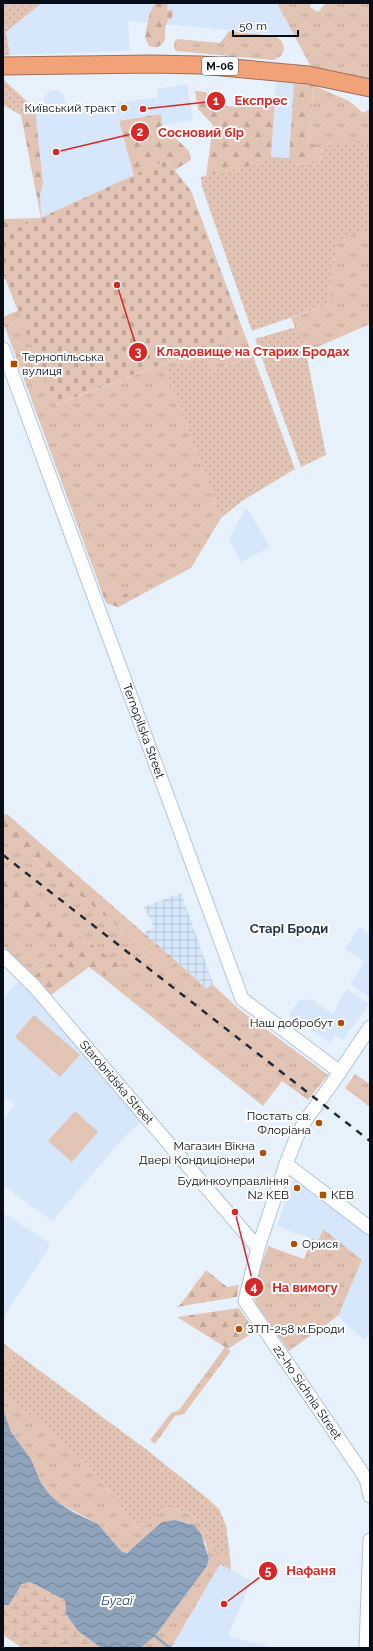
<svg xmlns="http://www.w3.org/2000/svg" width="373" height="1651" font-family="Raleway,sans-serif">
  <defs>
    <pattern id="industrial-grid" width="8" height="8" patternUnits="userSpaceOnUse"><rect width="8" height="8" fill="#d6e7fc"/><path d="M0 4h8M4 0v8" fill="none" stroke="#b6c5d7"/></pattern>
    <pattern id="grass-tufts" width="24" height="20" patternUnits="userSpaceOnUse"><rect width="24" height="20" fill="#e2c4b4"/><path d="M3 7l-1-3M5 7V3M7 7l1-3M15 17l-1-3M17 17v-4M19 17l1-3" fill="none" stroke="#c0a79a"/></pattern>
    <pattern id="forest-firs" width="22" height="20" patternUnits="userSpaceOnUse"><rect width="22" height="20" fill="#e2c4b4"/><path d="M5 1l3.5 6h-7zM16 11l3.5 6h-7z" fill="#c0a79a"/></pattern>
    <pattern id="wetland-marsh" width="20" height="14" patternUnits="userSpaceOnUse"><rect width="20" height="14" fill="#e2c4b4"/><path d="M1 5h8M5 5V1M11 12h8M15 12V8" fill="none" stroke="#c0a79a"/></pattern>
    <pattern id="cemetery-stones" width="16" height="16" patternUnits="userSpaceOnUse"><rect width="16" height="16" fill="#e2c4b4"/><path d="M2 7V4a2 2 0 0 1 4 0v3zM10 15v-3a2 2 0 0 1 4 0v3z" fill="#c0a79a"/></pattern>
    <pattern id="garden-dots" width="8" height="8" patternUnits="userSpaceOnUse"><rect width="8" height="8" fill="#e2c4b4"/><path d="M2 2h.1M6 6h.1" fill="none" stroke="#c0a79a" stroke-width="1.8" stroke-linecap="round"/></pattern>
    <pattern id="water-waves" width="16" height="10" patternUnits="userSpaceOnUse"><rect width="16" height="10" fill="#8fa3bb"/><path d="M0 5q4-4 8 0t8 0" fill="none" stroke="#738397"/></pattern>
  </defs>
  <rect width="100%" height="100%" fill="#e7f1fc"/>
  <path fill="#d6e7fc" d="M42,3H277L294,36L128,21L130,51L10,55L6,32Z
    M276,82L294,83L289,158L271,157Z
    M187,84L193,120L162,125L161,114L119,121L134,176L41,218L21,115L45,107L44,98L49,91L53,90H58L63,94L66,105L116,107V103L158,97L157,89Z
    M246,507L270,547L241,562L229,539Z
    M360,927L368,933L370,931L369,997L350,984L365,962L345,949Z
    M20,980L142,1120L125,1136L52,1221L3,1185V1121L15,1104L3,1096V998Z
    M347,989L369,1004L343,1040L335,1035L330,1043L289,1015L299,1000H312L334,1015L338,1002Z
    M294,1178L370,1232V1333L364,1340L338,1316L362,1260L322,1230L318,1241L277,1226Z
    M3,1213L51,1244L3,1318Z
    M220,1564L251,1581L228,1636L275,1648H171Z"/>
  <path fill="url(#industrial-grid)" d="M181,893L213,983L208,989L144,933L154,927L144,907Z"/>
  <path fill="url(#grass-tufts)" d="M277,3H310L311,8L318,12L326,3H370V82L312,69Z
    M229,31L275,36C287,42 287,56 273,60L176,51L174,48V42L177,39L220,43Z
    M313,85L349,101L363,113L370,109V324L306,352L291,318L327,305L338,238L368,231L326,147L323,150L309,144Z
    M19,310L56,405L244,333L253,356L211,372L166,370L221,518L191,568L118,607L106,603L3,322V317Z
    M3,834L169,967L176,961L207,989L212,984L240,1010L328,1075L308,1100L282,1081L263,1106L67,949L34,976L3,946Z
    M355,1074L370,1084V1107L345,1088Z
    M323,1229L362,1260L338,1316L289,1351L256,1304C249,1287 263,1263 268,1246L304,1259L312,1238L318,1241Z
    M3,1343L16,1353L3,1372Z
    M225,1347L231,1351L184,1414L175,1416L155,1444L150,1440L171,1413L179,1410Z
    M3,1391L51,1433L88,1464L137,1528C145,1523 153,1514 162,1510C167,1508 173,1509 177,1510C203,1514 209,1534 215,1556H230L231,1570L220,1564L171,1648H140L155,1636L207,1566L209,1559L205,1542L189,1523L175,1520L126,1553L122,1552L98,1524L59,1503L49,1494L41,1483L31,1459L11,1432L3,1409Z"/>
  <path fill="url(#forest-firs)" d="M157,3H168L167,10H173L172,19H168L165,29V40C161,46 157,49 149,46L145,37L149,16L153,6Z
    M294,83L313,85L309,143L323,150L319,163L294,165L289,158Z
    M195,91L206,92C217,111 242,110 257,96L275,97L271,157L260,164L206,176L213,125L198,109Z
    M35,109L43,184L40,195L41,218L3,235V219L41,218L21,115Z
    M161,114L162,125L189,151L191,160L175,170L167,160L134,176L119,121Z
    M104,581L119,592L127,594L129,599L127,603L118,607L106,603L98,582Z
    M7,814L176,961L169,967L3,834V815Z
    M3,879L118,964L123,971L120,975C106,980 100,974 89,967L51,995L34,976L67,949L32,921C35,905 29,910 18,906C13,904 8,900 3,898Z
    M206,1270L227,1287L239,1285L237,1297L176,1307L180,1305Z
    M239,1308L255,1331L228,1349L177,1317Z"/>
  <path fill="url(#wetland-marsh)" d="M30,1582L65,1600L66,1614L78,1631L101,1648H22L3,1635V1605H9L22,1584Z"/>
  <path fill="url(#cemetery-stones)" d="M167,160L191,191L244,333L55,405L3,273V235Z"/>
  <path fill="url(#garden-dots)" d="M3,3H42L6,32L10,55L3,56Z
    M3,79L35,109L21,115L3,105Z
    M366,139L368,231L338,239L327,305L252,331L202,187L201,177L260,164L271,157L289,158L294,165L319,163L323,150L326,147Z
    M296,327L306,352L326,455L301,467L255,339Z
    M253,356L295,469L242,501L221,518L166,370L204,357L211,372Z
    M16,1353L147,1450L207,1498L219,1509L226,1525L230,1556L215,1557C209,1534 203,1514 178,1510C173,1509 167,1508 162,1510C154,1514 145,1523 138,1529L88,1464L51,1433L3,1391V1372Z"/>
  <path fill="#e2c4b4" d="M34,1015L80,1055L60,1077L15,1037Z
    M75,1111L98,1132L72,1162L48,1141Z"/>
  <path fill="url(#water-waves)" d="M3,1409L11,1432L31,1459L41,1483L49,1494L59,1503L73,1512L98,1524L122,1552L127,1553L162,1522L175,1520L194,1525L201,1534L209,1559L207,1566L155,1636L140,1648H101L78,1631L66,1614L65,1600L30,1582L22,1584L9,1605H3Z"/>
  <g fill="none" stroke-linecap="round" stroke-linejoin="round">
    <path stroke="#8fa3bb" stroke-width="2.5" d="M155,1636L170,1648"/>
    <defs>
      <g id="secondary">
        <path id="s1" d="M3,349L242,999L340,1072"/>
        <path id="s2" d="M3,956L34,986L258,1248"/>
        <path id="s3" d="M370,1027L333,1082L305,1121L297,1136L286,1164L258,1248L245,1301L361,1471L367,1482L370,1496"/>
        <path d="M286,1164L370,1228"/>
        <path d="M366,1648L370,1540"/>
      </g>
      <path id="highway" d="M3,66L151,64L201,65L308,75L370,88"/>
    </defs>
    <use href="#secondary" stroke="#aec5e0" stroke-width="15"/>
    <use href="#highway" stroke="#9f6e56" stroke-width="19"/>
    <use href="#secondary" stroke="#fff" stroke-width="13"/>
    <use href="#highway" stroke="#f2a278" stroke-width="17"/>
    <path stroke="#232a34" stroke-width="2.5" stroke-dasharray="7 7" stroke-linecap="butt" d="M3,855L370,1141"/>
  </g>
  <g fill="#ae4e03" stroke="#fff" stroke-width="1.5">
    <circle cx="124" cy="108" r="4"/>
    <rect x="10" y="360" width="8" height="8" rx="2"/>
    <circle cx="341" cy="1023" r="4"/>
    <circle cx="319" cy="1123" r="4"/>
    <circle cx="263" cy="1153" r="4"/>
    <circle cx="297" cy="1188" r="4"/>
    <rect x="319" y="1191" width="8" height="8" rx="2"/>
    <circle cx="294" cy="1244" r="4"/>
    <circle cx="239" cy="1329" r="4"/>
  </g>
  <g text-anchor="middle" stroke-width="4" stroke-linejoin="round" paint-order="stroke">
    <rect fill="#fff" stroke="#51565c" stroke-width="1" x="202" y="57" width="36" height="18" rx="3"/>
    <g font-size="11" font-weight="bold" fill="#060d16">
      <text x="220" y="70">М-06</text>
    </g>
    <g font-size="12" fill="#060d16" stroke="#fff" text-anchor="end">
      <text x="116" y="112">Київський тракт</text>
      <text x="22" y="361" text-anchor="start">Тернопільська<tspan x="22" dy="14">вулиця</tspan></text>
      <text x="333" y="1027">Наш добробут</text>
      <text x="311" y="1120">Постать св.<tspan x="311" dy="14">Флоріана</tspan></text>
      <text x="255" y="1150">Магазин Вікна<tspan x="255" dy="14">Двері Кондиціонери</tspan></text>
      <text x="289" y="1185">Будинкоуправління<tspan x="289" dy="14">N2 КЕВ</tspan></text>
      <text x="331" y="1199" text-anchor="start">КЕВ</text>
      <text x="302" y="1248" text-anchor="start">Орися</text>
      <text x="247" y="1333" text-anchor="start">ЗТП-258 м.Броди</text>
    </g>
    <g font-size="12" fill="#060d16" stroke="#fff">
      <text dy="4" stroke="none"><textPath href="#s1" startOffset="407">Ternopilska Street</textPath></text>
      <text dy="4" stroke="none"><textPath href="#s2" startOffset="170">Starobridska Street</textPath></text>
      <text dy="4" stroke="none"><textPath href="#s3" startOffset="415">22-ho Sichnia Street</textPath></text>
    </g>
    <g font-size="13" font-weight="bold" fill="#23354b" stroke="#fff">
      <text x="289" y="933">Старі Броди</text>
    </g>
    <g font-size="13" font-style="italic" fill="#27466a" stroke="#fff">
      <text x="117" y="1605">Бугаї</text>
    </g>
  </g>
  <path fill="none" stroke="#d62828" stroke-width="1.5" d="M143 109L216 101M56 152L140 132M117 285L138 352M235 1212L254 1287M224 1604L268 1571"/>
  <g fill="#d62828" stroke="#fff" stroke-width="1.5">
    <circle cx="143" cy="109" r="4"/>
    <circle cx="56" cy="152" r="4"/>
    <circle cx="117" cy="285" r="4"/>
    <circle cx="235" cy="1212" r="4"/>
    <circle cx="224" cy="1604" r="4"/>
    <circle cx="216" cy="101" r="10"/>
    <circle cx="140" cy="132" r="10"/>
    <circle cx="138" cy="352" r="10"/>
    <circle cx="254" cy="1287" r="10"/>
    <circle cx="268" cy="1571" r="10"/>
  </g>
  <g font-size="12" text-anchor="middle" font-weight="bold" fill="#fff">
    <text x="216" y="105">1</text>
    <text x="140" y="136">2</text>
    <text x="138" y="356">3</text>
    <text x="254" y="1291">4</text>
    <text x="268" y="1575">5</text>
  </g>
  <g font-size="13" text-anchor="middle" font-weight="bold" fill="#d62828" stroke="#fff" stroke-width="4" stroke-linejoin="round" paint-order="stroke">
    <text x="261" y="105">Експрес</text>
    <text x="201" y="137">Сосновий бір</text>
    <text x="253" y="356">Кладовище на Старих Бродах</text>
    <text x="305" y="1292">На вимогу</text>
    <text x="311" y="1575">Нафаня</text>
  </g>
  <rect width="373" height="1651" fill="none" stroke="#060d16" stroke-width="8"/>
  <path d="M233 30v6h65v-6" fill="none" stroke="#060d16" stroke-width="2"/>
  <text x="239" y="30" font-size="12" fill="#060d16" stroke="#ffffff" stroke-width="3" paint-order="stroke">50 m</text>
</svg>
